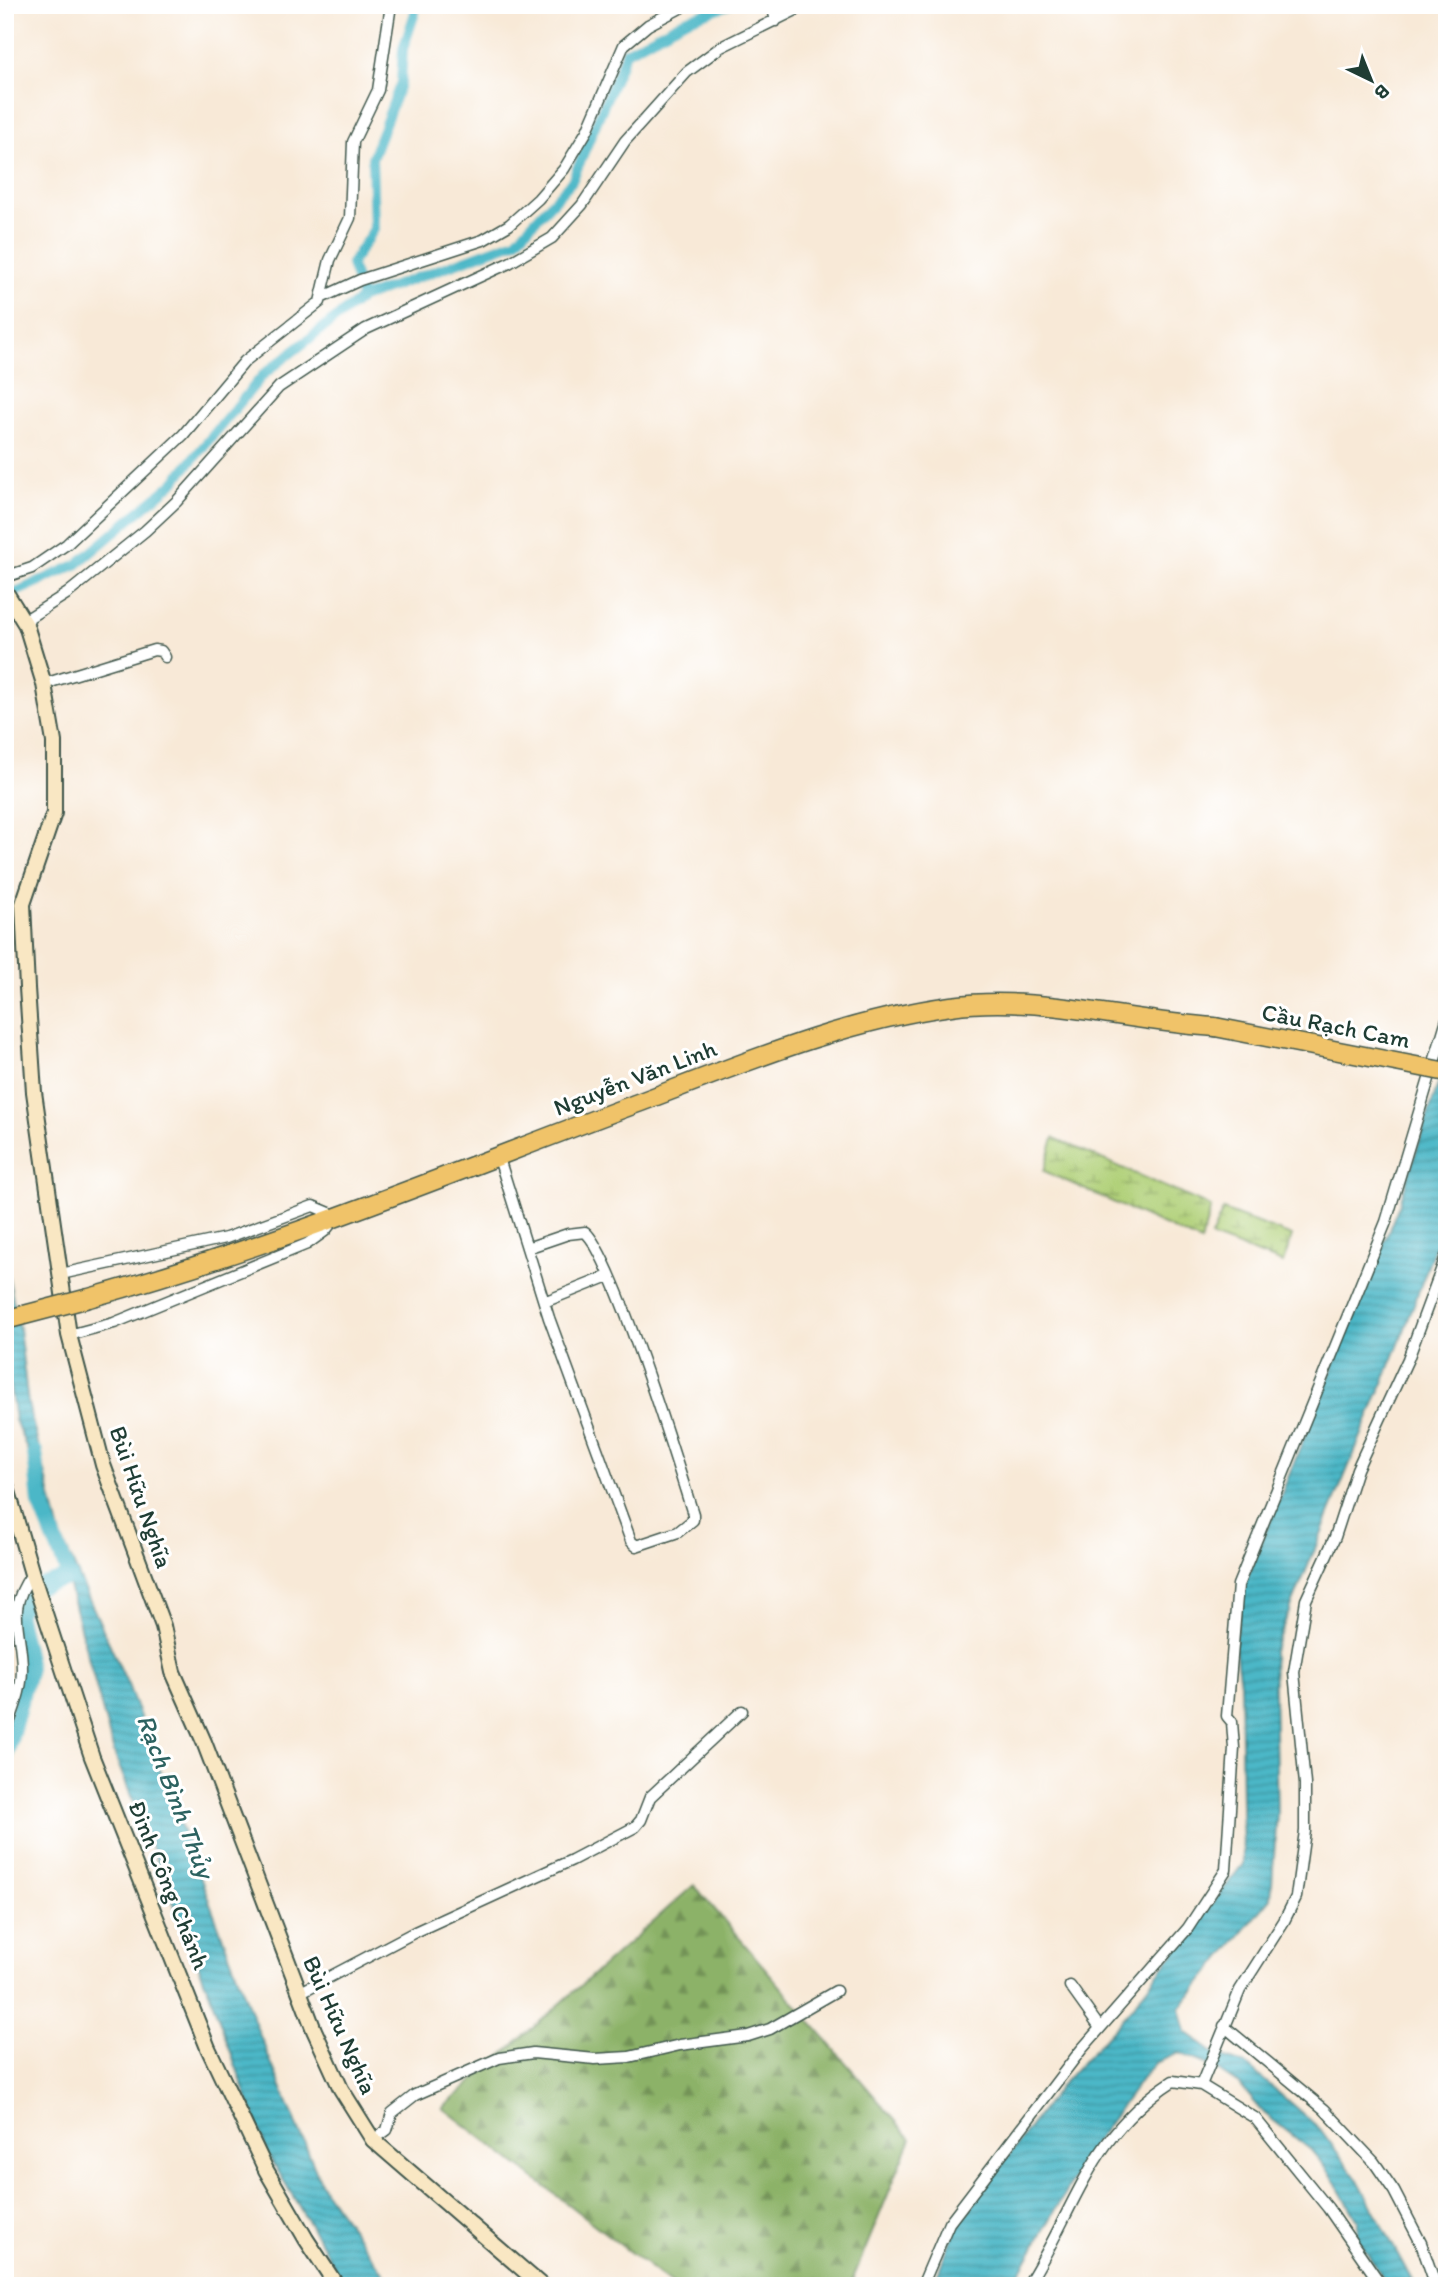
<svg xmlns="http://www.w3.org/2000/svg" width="1452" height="2291" font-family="Itim,sans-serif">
  <defs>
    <pattern id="forest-firs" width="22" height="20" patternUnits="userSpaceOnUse" patternTransform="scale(1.75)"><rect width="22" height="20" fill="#8cb268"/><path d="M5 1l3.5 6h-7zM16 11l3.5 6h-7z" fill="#729256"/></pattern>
    <pattern id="wetland-marsh" width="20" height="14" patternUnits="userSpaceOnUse" patternTransform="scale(1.75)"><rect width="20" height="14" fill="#b0d078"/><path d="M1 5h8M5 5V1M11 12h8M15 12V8" fill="none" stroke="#8faa63"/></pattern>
    <pattern id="water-rules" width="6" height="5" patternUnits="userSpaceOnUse" patternTransform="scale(1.75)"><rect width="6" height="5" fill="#4bb7c7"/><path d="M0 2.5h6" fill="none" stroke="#3e96a2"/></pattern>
  </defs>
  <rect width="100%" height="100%" fill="#fff"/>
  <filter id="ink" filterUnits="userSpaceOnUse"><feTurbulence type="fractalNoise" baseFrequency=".0143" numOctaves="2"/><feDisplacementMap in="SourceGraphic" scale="14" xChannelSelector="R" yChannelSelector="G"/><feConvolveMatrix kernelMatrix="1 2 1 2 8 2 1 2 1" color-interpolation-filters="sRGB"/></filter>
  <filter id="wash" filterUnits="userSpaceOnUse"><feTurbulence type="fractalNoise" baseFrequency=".00686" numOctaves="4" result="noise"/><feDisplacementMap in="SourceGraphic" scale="28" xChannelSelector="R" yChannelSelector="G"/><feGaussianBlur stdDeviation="1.57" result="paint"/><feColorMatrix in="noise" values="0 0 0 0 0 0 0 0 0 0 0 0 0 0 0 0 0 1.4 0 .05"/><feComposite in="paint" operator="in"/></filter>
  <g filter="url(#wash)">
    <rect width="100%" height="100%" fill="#f8e9d7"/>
    <path fill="url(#forest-firs)" stroke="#56784e" stroke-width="2" d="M694,1885L911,2139L850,2286H674L443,2108Z"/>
    <path fill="url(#wetland-marsh)" stroke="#688656" stroke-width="2" d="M1054,1138L1211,1207L1201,1242L1044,1171Z
      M1223,1210L1292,1236L1283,1263L1211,1237Z"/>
    <path fill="url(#water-rules)" stroke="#357a7e" stroke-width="2" d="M1447,1056V1214L1403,1334L1273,1651L1277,1813L1271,1898L1180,2008L1186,2032L1216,2054L1248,2066L1320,2129L1357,2179L1415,2286H1388L1357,2237L1358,2221L1331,2174L1311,2150L1264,2113L1240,2085L1213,2067L1179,2053L1155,2063L1142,2078L1092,2146L1012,2286H933L955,2229L1060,2086L1120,2022L1243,1864L1240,1683L1234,1642L1246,1581L1399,1205Z
      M5,1261L19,1328L28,1404L61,1537L128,1685L260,2036L324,2190L393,2286H346L268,2154L209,1992L114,1753L41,1483L15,1420L5,1353Z"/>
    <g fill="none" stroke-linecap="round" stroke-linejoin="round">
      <path stroke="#4bb7c7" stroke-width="10" d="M362,298L351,264L374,229L372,158L401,82L403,49L415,13V5
        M5,597L76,565L173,483L264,374L362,298L516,241L572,181L626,52L685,20L728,5"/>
      <path stroke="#4bb7c7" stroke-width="16" d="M35,1452L40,1503L65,1565
        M5,1759L29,1668L17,1613L37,1587L70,1577"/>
    </g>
  </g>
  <g filter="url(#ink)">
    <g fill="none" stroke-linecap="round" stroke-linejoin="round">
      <defs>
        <path id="street" d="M772,5L776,21
          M323,297L360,280L483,240L509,225L538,199L564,169L587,131L624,45L648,25L686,5
          M5,577L32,568L67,544L183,435L245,361L320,302L330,260L350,218L353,142L378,90L391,5
          M26,625L30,617L68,593L145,531L177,501L279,387L366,329L509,263L552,238L582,205L625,141L687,72L721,47L806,5
          M44,684L154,650L161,651L165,657
          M498,1155L549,1318L631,1541L636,1546L678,1532L693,1520V1514C679,1469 612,1253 585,1232L568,1234L527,1248
          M61,1274L226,1238L313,1206L337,1216L325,1231L307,1244L114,1323L69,1335
          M544,1302L609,1276
          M5,1733C13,1713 22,1690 22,1669C22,1629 5,1611 32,1574
          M1070,1986L1100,2028
          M299,1993L415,1932L572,1860L635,1827L641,1820L650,1797L742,1711
          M1224,2026L1324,2109L1374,2162L1394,2191L1421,2243L1436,2286
          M1201,2085L1240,1990L1284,1921L1296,1897L1305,1831V1784L1294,1672L1306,1600L1335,1537L1357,1469L1408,1359L1447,1254
          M373,2140L387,2130L392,2113L415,2095L499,2058L533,2053L595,2059L629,2057L680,2045L748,2036L770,2029L836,1991
          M922,2286L949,2223L1081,2050L1188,1928L1226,1870L1234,1748L1232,1722L1227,1716L1238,1585L1386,1222L1447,1019
          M1027,2286C1077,2207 1089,2135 1173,2081L1201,2085L1255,2118L1328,2208L1382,2286"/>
        <path id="secondary" d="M5,591L26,625L44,684L54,742V813L23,904L27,988L34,1092L69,1335L103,1465L163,1626L173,1672L204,1742L314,2030L341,2089L373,2140L542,2286
          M5,1481L32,1574L92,1757L208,2048L266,2170L306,2239L337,2286"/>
        <path id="highway" d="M89,1298C273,1247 451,1173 630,1106C734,1067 840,1021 951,1006C1040,994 1127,1022 1215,1027"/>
      </defs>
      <use href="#street" stroke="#40574c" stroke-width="13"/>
      <use href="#secondary" stroke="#40574c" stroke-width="18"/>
      <use href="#highway" stroke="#40574c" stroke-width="21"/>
      <use href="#street" stroke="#fff" stroke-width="10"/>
      <use href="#secondary" stroke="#f9e7c3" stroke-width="14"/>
      <use href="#highway" stroke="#f0c369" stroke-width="18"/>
      <defs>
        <path id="highway-bridge" d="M1215,1027L1447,1072
          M5,1320L89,1298"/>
      </defs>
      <use href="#highway-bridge" stroke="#40574c" stroke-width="21" stroke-linecap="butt"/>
      <use href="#highway-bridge" stroke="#f0c369" stroke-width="18"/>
    </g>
  </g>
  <g text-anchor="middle" stroke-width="6" stroke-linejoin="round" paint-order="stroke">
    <g font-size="24" fill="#1f3d34" stroke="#fff">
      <text transform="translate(1336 1026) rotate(11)" y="8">Cầu Rạch Cam</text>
      <text transform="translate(635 1078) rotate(-21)" y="8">Nguyễn Văn Linh</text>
      <text transform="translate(141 1497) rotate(71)" y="8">Bùi Hữu Nghĩa</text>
      <text transform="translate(169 1885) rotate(68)" y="8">Đinh Công Chánh</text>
      <text transform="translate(340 2025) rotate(66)" y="8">Bùi Hữu Nghĩa</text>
    </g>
    <g font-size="26" font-style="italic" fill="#2c6260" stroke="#fff">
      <text transform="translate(176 1796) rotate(69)" y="9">Rạch Bình Thủy</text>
    </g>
  </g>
  <rect width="1452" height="2291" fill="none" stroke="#fff" stroke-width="28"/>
  <g transform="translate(1371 80) rotate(137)" stroke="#ffffff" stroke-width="5" paint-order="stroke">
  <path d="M0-5L12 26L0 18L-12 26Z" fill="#1f3d34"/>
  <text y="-10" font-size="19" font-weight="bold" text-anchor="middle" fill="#1f3d34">B</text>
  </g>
</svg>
